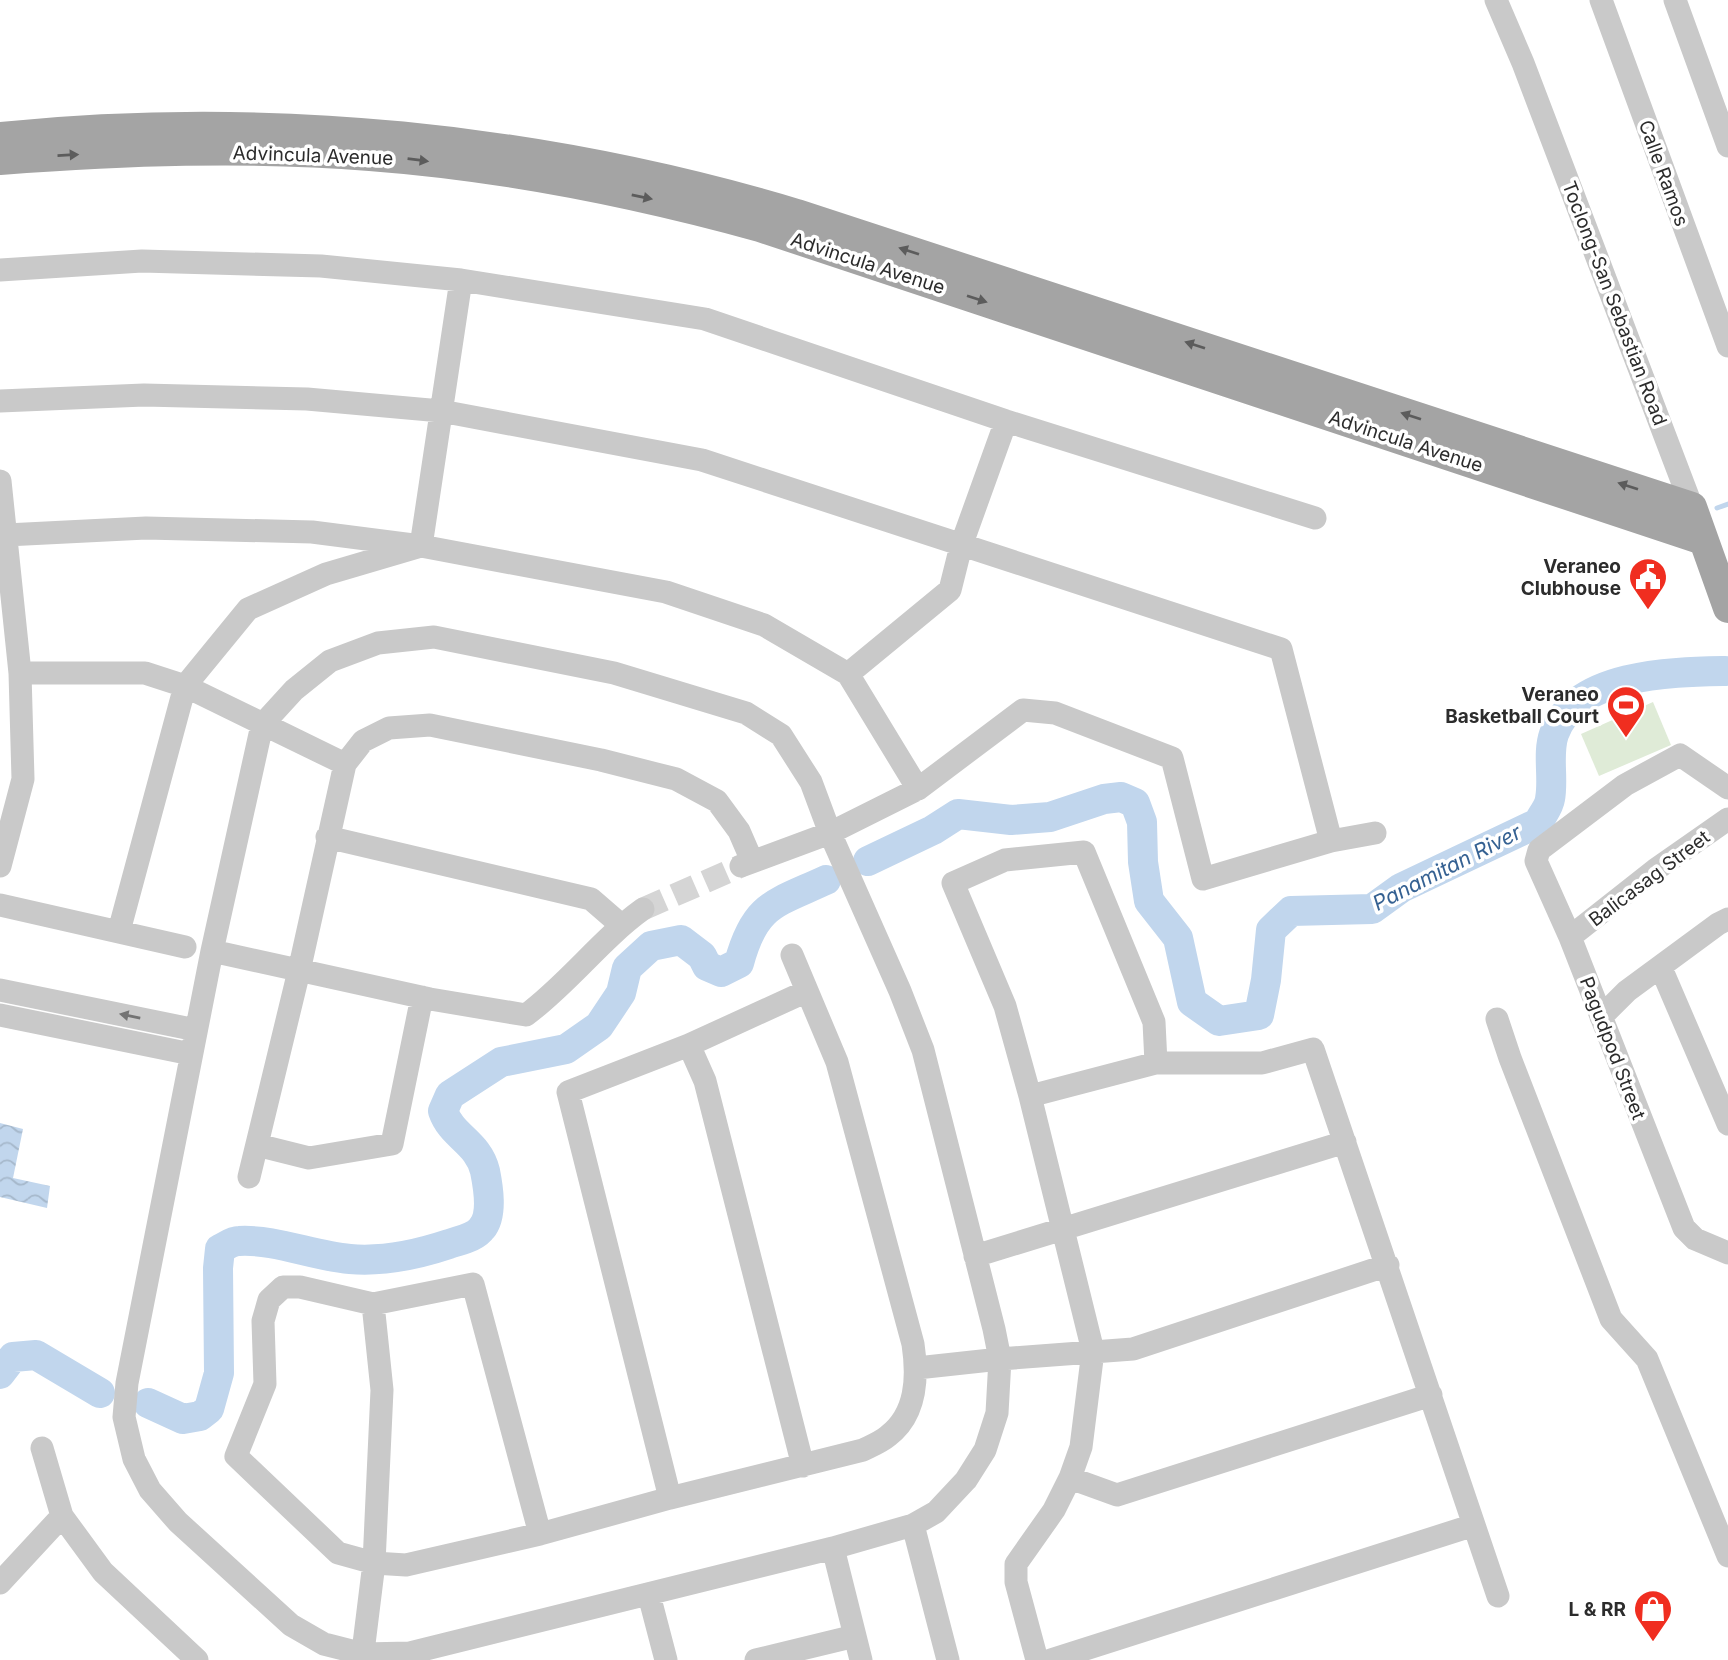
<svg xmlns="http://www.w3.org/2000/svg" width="1728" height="1660" font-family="Inter,sans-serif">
  <defs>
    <pattern id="water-waves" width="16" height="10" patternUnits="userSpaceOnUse" patternTransform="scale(1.75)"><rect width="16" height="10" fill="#c1d6ed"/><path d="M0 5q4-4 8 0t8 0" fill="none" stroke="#a6b8cb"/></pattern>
  </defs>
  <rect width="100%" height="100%" fill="#fff"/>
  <path fill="#dfebd7" d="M1653,702L1671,745L1599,776L1581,734Z"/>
  <path fill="url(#water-waves)" d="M0,1123L23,1129L13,1178L50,1186L47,1208L0,1197Z"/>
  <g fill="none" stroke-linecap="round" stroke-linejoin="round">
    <path stroke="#c1d6ed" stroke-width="5" d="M1717,508L1728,504"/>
    <path stroke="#c1d6ed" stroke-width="30" d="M868,861L933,830L958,814L1011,820L1050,817L1104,799L1121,797L1135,803L1142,822L1143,862L1149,901L1178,938L1192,1002L1219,1021L1259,1015L1266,980L1271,930L1291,911L1372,909L1401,888L1538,823C1542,815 1549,807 1550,799C1554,778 1547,754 1554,734C1575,673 1673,672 1725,671
      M0,1374L13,1357L36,1355L100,1393
      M148,1403L183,1419L200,1416L209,1409L219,1373L218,1268L220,1249C226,1246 232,1241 239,1241C276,1239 313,1256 350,1259C384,1262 416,1255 449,1244C460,1240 475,1238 482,1228C493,1215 488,1186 485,1171C478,1142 452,1137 443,1111L450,1095L501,1062L566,1049L599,1026L621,993L627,968L651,946L681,940L702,956L707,966L721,972L739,963C755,904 774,904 826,880"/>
    <path stroke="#d5d5d5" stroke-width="23" stroke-dasharray="23 11" stroke-linecap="butt" d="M643,909L741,866"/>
    <path stroke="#c9c9c9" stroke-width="23" d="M1496,0L1523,63L1692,507
      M1601,0L1728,346
      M1675,0L1728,146
      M0,270L142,261L321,266L461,280L705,319L1006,421L1315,518
      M0,401L144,395L307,399L441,411L702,460L1281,649L1331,841
      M0,481L20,673L23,779L0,866
      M6,535L146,528L312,532L421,546L666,592L764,625L848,674
      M434,637L614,673L746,713L781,735L811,782L830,833L900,991L923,1050L994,1329L1000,1359L997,1413L985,1450L966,1480L936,1512L913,1525L833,1548L410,1653L363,1654L324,1644L291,1625L178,1522L150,1490L134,1459L124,1417L127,1383L212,951L262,725L294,690L330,661L378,643Z
      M20,673H145L185,686L345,764
      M1728,788L1680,755L1625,785L1539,850L1536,861L1570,937L1684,1228L1695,1239L1728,1253
      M918,789L1023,710L1055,713L1172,758L1203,879L1331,841L1375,833
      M327,837L591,899L621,925
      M741,866L830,833L918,789L848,674L950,590L961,546L1006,421
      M0,905L185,947
      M119,931L185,686L248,609L326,574L421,546L461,280
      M1570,937L1655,870L1728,819
      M212,951L430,999L526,1015C569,983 600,940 643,909
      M1661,968L1728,1124
      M0,990L196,1030
      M0,1015L191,1054
      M1601,1017L1627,991L1718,924L1728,919
      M1497,1019L1510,1058L1611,1319L1647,1359L1728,1556
      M689,1045L705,1081L803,1466
      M1030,1096L1156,1063H1262L1313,1049L1498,1596
      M257,1145L309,1158L392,1144L422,997
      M249,1177L299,971L345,764L363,741L389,728L430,725L601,760L676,779L717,801L739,831L752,861
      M975,1256L1345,1142
      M917,1368L1000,1359L1133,1349L1388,1265
      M42,1448L62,1516L103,1572L197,1660
      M1070,1478L1117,1495L1431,1395
      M670,1498L568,1092L689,1045L807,991
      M913,1525L948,1660
      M540,1534L473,1284L373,1304L300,1287H283L269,1300L263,1321L265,1384L236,1456L338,1553L374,1563L406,1565L540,1534L670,1498L863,1450C871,1446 881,1442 888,1436C917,1414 918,1377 913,1344L837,1062L792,955
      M833,1548L861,1660
      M0,1583L62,1516
      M649,1595L666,1660
      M362,1660L374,1563L382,1390L373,1304
      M756,1660L855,1636
      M1037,1660L1016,1582V1564L1054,1510L1070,1478L1081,1447L1093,1351L1030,1096L1005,1006L953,883L1005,860L1084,852L1154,1022L1156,1063
      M1051,1660L1474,1525"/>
    <path stroke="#a4a4a4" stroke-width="30" d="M0,137C267,110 540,137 797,214L1692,507L1728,608
      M0,160C123,151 247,146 370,156C502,166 633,192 760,227L1703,540"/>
  </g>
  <defs><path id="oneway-solid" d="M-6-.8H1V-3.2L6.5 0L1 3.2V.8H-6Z" transform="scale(1.75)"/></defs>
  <g fill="#5c5c5c">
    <use href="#oneway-solid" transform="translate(68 155) rotate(-3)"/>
    <use href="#oneway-solid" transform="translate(418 160) rotate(7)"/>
    <use href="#oneway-solid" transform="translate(642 197) rotate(12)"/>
    <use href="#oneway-solid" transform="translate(909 251) rotate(-162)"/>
    <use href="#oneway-solid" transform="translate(977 299) rotate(18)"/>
    <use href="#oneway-solid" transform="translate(1195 345) rotate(-162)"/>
    <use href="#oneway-solid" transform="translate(1411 416) rotate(-162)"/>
    <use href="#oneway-solid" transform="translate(1628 486) rotate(-162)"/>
  </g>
  <use fill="#737373" href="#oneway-solid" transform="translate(130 1016) rotate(-168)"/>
  <defs>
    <symbol id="civic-pin" viewBox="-11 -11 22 30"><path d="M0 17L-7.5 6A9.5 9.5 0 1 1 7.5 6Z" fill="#f02e20" stroke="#fff"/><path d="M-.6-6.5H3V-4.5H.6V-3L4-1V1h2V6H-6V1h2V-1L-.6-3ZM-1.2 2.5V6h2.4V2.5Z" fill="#fff"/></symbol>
    <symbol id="stadium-pin" viewBox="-11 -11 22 30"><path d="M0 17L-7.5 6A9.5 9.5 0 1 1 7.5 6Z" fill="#f02e20" stroke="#fff"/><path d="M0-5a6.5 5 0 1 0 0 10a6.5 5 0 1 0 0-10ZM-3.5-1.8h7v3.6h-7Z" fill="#fff"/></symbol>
    <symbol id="shop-pin" viewBox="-11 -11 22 30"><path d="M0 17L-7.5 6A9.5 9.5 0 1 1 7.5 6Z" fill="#f02e20" stroke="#fff"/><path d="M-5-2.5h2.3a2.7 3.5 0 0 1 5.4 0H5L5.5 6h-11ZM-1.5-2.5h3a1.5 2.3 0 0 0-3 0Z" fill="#fff"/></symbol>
  </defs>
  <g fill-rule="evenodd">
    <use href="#civic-pin" x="1626" y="555" width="44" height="60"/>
    <use href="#stadium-pin" x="1604" y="683" width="44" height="60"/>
    <use href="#shop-pin" x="1631" y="1587" width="44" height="60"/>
  </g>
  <g text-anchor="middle" stroke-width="7" stroke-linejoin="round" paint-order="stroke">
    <g font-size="19" fill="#2c2c2c" stroke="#fff">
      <text transform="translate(313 155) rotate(2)" y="7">Advincula Avenue</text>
      <text transform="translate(1664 173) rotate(70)" y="7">Calle Ramos</text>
      <text transform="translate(868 263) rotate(18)" y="7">Advincula Avenue</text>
      <text transform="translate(1615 303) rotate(69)" y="7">Toclong-San Sebastian Road</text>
      <text transform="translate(1406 441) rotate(18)" y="7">Advincula Avenue</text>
      <text transform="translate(1649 878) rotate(-37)" y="7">Balicasag Street</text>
      <text transform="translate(1613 1048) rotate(69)" y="7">Pagudpod Street</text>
    </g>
    <g font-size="19" font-weight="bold" fill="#2c2c2c" stroke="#fff" text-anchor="end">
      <text x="1621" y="573">Veraneo<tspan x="1621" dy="22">Clubhouse</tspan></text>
      <text x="1599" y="701">Veraneo<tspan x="1599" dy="22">Basketball Court</tspan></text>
      <text x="1626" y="1616">L &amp; RR</text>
    </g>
    <g font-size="21" font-style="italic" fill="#356192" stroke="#fff">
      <text transform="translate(1447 868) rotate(-27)" y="7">Panamitan River</text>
    </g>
  </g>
</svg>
